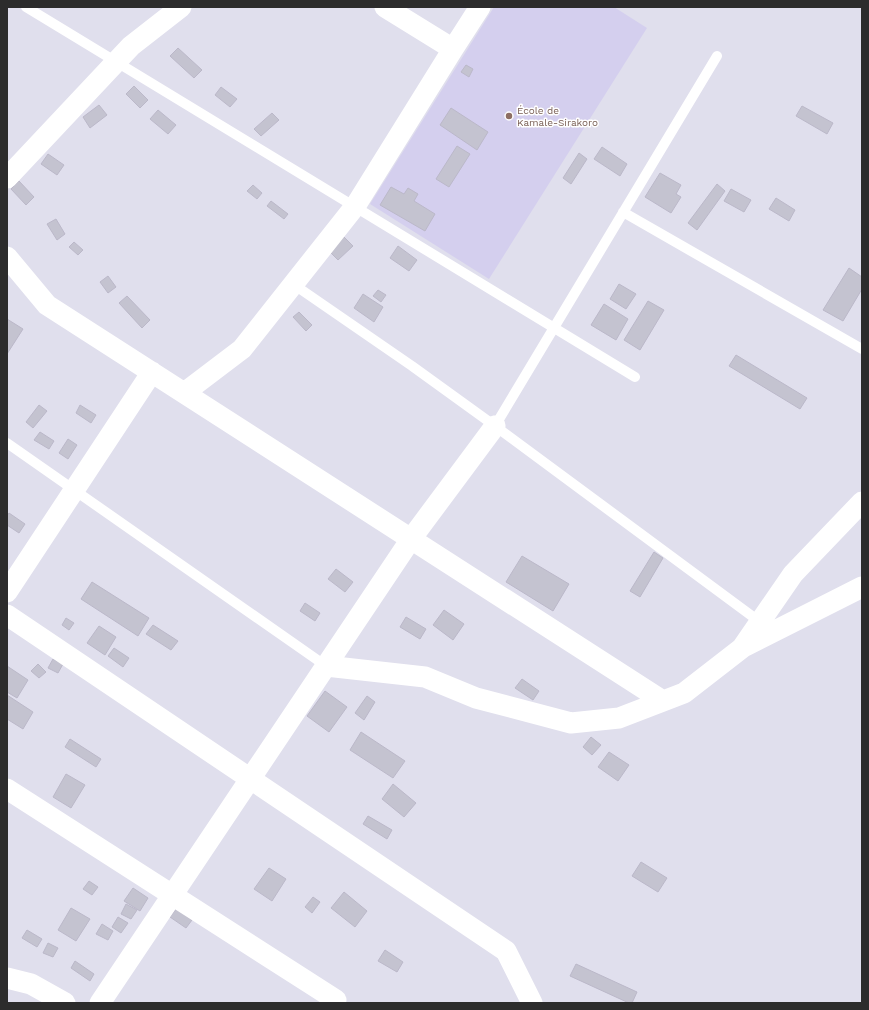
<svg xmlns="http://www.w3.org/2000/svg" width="869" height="1010" font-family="'Work Sans',sans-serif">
  <rect width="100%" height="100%" fill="#e0dfed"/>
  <path fill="#d4cfee" d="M494,7H614L647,28L489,279L370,204Z"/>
  <path fill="#c4c3d0" stroke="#bbb8c9" d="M178,48L202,70L194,78L170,56Z
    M466,65L473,69L469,77L461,72Z
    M134,86L148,100L140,108L126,94Z
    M221,87L237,99L230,107L215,95Z
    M99,105L107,115L90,128L83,117Z
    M802,106L833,123L827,134L796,116Z
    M451,108L488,132L477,150L440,125Z
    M158,110L176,125L168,134L150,119Z
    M272,113L279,120L261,136L254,129Z
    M457,146L470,154L449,187L436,179Z
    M602,147L627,164L620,176L594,159Z
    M579,153L587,159L571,184L563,178Z
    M48,154L64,165L57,175L41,164Z
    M660,173L681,185L676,194L681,197L671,213L645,197Z
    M19,181L34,197L26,205L11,189Z
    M717,184L725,191L697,230L688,223Z
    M253,185L262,193L257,199L247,191Z
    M391,187L404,194L408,188L418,194L414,201L435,214L425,231L380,205Z
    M731,189L751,200L744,212L724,201Z
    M776,198L795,210L789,221L769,209Z
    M271,201L288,214L284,219L267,206Z
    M56,219L65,234L57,240L47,224Z
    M344,237L353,246L338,260L329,251Z
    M74,242L83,250L78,255L69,247Z
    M398,246L417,260L409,271L390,258Z
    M849,268L862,277V289L843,321L823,310Z
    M108,276L116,287L108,293L100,282Z
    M619,284L636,294L626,309L610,299Z
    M378,290L386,295L381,302L373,296Z
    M363,294L383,307L374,322L354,308Z
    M127,296L150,320L142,328L119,303Z
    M648,301L664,310L640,350L624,340Z
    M604,304L628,319L616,340L591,325Z
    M299,312L312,325L306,331L293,317Z
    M7,319L23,329L7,354Z
    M736,355L807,398L800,409L729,366Z
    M39,405L47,411L33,428L26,422Z
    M80,405L96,415L91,423L76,413Z
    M40,432L54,441L49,449L34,440Z
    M68,439L77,445L68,459L59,453Z
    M9,513L25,524L19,533L7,525V516Z
    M654,552L663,558L640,597L630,591Z
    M522,556L569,584L553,611L506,582Z
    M336,569L353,582L345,592L328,579Z
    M92,582L149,618L138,636L81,599Z
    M305,603L320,613L315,621L300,611Z
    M444,610L464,624L453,640L433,625Z
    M406,617L426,629L420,639L400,627Z
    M66,618L74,623L69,630L62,625Z
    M153,625L178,641L171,650L146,634Z
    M99,626L116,637L105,655L87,643Z
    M114,648L129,658L123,667L108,656Z
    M53,659L63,664L58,673L48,668Z
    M38,664L46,672L39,678L31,671Z
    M7,666L28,680L17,698L7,692Z
    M522,679L539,691L533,700L515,688Z
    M325,691L347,707L329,732L307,716Z
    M7,695L33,712L23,729L7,719Z
    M367,696L375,702L364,720L355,713Z
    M361,732L405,761L393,778L350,750Z
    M591,737L601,745L592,755L583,747Z
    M70,739L101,759L96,767L65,747Z
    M609,752L629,765L618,781L598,767Z
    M66,774L85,785L71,808L53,797Z
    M393,784L416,803L404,817L382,799Z
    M368,816L392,830L387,839L363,824Z
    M641,862L667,878L658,892L632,876Z
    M269,868L286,879L272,901L254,889Z
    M89,881L98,887L92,895L83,889Z
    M133,888L148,898L140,911L124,901Z
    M344,892L367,911L355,927L331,908Z
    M313,897L320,902L312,913L305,907Z
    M126,904L137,910L131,919L121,914Z
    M71,908L90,919L76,941L58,930Z
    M176,909L192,920L186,928L170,917Z
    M118,917L128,923L121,933L112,927Z
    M102,924L113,931L108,940L96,934Z
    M27,930L42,939L37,947L22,938Z
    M48,943L58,948L53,957L43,953Z
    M385,950L403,962L397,972L378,961Z
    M75,961L94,974L90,981L71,968Z
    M576,964L637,992L632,1003H629L570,976Z"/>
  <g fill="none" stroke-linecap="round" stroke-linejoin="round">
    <path stroke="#fff" stroke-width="10" d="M26,7L635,377
      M623,212L862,349
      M293,284L412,366L495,426L760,622
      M495,426L717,56
      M7,443L326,666"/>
    <path stroke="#fff" stroke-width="21" d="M385,7L453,49
      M7,178L131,46L181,7
      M7,257L47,305L663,701
      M184,393L242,349L356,205L453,49L480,7
      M7,592L152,372
      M7,615L506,951L532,1003
      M745,646L862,587
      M326,666L425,677L476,698L571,723L619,718L684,693L742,648L793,574L862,502
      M7,789L336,1000
      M7,978L31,984L65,1003
      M100,1003L411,539L495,426"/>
  </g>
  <circle fill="#8d6e63" stroke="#fff" stroke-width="1.5" cx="509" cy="116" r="4"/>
  <g text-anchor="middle" stroke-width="3" stroke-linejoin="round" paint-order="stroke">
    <g font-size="10" fill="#785e54" stroke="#fff" text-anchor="start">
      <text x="517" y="114">École de<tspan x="517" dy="12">Kamale-Sirakoro</tspan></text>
    </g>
  </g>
  <rect width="869" height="1010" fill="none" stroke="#2c2c2c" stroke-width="16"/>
</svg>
